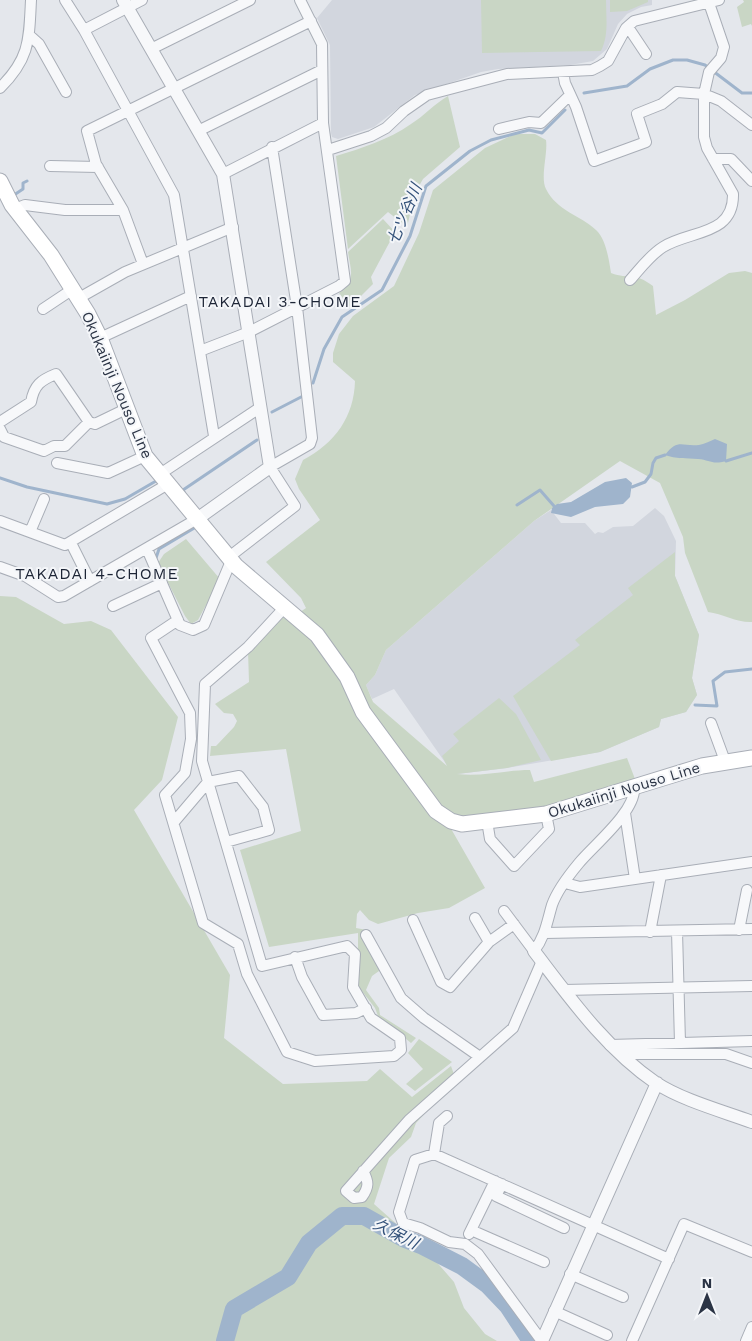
<svg xmlns="http://www.w3.org/2000/svg" width="752" height="1341" font-family="'Work Sans','Noto Sans JP',sans-serif">
  <rect width="100%" height="100%" fill="#e4e7ec"/>
  <path fill="#d2d6de" d="M332,0H652V5L641,7L627,14L618,24L607,49L593,61L570,65L498,69L481,72L415,95L374,127L338,139L332,137L331,133L330,45L317,18Z
    M655,508L664,516L676,541L675,576L699,635L692,678L697,695L686,712L661,719L659,727L600,752L507,768L458,774L451,771L394,689L372,699L366,685L375,675L386,650L534,521L551,510L561,523H585L595,534L598,532L603,533L613,527L633,526Z"/>
  <path fill="#c9d6c5" d="M481,0H606C606,17 609,35 601,51L482,53Z
    M610,0H648V2L627,11L610,12Z
    M743,0H752V26L751,24L742,27L737,7L744,2Z
    M448,96L460,147L423,179L415,193L407,227L388,212L348,249L336,156C362,148 388,140 411,124C424,116 434,104 448,96Z
    M515,134H535L546,140C548,154 540,177 546,189C557,211 580,215 596,230C606,239 609,260 611,273C630,280 633,271 653,286L656,315L685,300L729,273L745,271L752,273V622C738,623 723,614 708,612L685,553L683,537L660,483L620,461L534,521L386,650L375,675L366,685L373,702L447,766L442,756L459,741L453,734L499,698L516,714L541,760L507,768L457,774C482,777 505,770 530,770L534,782L627,758L635,779C608,788 572,804 544,808C513,813 476,812 446,820L485,888L449,908L418,913L378,924L369,920L360,910L357,914L356,928L367,930L365,944L371,949L381,966L379,971L372,976L366,990L379,1008L380,1015L416,1038L411,1043L378,1016L375,1008L358,986V933L269,947L240,850L301,831L286,749L210,756L211,746H216L234,727L237,721L233,714L224,713L215,704L249,682L248,651L281,617L286,616L290,619L306,608L301,598L266,562L320,520L299,489L295,479L303,460C335,443 354,417 355,381L333,362V353L339,334L353,316L394,286L419,233L433,190L485,148Z
    M383,219L395,232L371,277L373,284L350,307L339,293C356,279 351,272 348,252Z
    M186,539L220,579L198,620L191,624L185,616L158,563L164,554Z
    M675,552V576L699,635L692,678L697,695L686,712L661,719L659,727L600,752L551,761L513,696L580,645L575,640L633,595L628,588Z
    M0,596L16,597L64,624L91,621L111,630L178,717L162,780L134,810L230,975L224,1038L283,1084L367,1081L380,1069L412,1097L451,1066L456,1080L416,1123L411,1137L389,1158L374,1204L427,1251L454,1282L464,1308L485,1334L497,1341H0Z
    M419,1039L452,1062L415,1091L406,1084L423,1069L408,1053Z"/>
  <path fill="#9fb4cc" d="M715,439L727,444L726,461C712,465 710,460 698,459C686,458 676,459 665,455C678,438 682,447 699,445C704,444 710,441 715,439Z
    M626,478L632,483L630,497L623,504L595,507L571,517L551,513L552,508L557,504L571,502L605,482Z"/>
  <g fill="none" stroke-linecap="round" stroke-linejoin="round">
    <path stroke="#9fb4cc" stroke-width="3" d="M584,93L627,86L650,69L673,60H687L705,65L742,93H752
      M14,195L23,189V183L27,181
      M313,383L324,349L342,317L382,290L410,236L426,186L470,151L491,140L529,130L542,133L565,110
      M272,412L303,396
      M726,461L752,453
      M0,478L27,487L107,504L125,499L156,481
      M632,487L645,482L651,474L653,463L656,458L665,455
      M184,492L183,490L257,440
      M517,505L540,490L554,506
      M155,561L159,549L196,527
      M695,705L717,706L713,681L725,672L752,669"/>
    <path stroke="#9fb4cc" stroke-width="18" d="M225,1341L234,1309L288,1277L309,1243L342,1216H364L403,1238L421,1245L462,1266L488,1285L508,1306L531,1341"/>
    <defs>
      <path id="minor" d="M65,0L84,30L174,195L214,436
        M628,27L646,54
        M84,30L142,0
        M29,35L39,44L66,92
        M151,49L250,0
        M563,72L565,83L576,107L594,161L646,142L637,114L662,104L677,92L704,94L721,101L752,125
        M0,88C30,58 29,40 31,0
        M499,129L529,122L541,123L570,95
        M198,131L322,70
        M328,150L371,136L386,128L404,111L427,95L507,74L592,70L600,66L608,61L626,28L634,21L719,0
        M713,159H731L752,181
        M50,166L98,167
        M223,174L323,123
        M15,209L25,205L65,210H123
        M143,264L123,210L96,164L87,131L311,21
        M630,280C640,269 650,255 663,247C690,230 734,236 733,194L707,148L704,137V94L709,72L721,58L724,47L709,3
        M79,298L125,272L233,227
        M43,309L73,289
        M100,338L191,296
        M200,351L249,332L339,286L345,281L323,123L322,44L300,0
        M0,422L31,402C34,385 41,380 56,374L89,422
        M0,429L4,437L44,451L54,446H65L89,422L95,424L126,409
        M57,463L108,473L145,456
        M160,474L261,407
        M0,521L65,545L168,484
        M30,532L44,499
        M71,543L90,581
        M147,549L180,625L193,630L204,625L231,561
        M229,557L295,506L270,467L310,444L312,438L297,307L272,147
        M0,567L25,576L58,597L64,596L197,519
        M113,606L162,583
        M178,620L151,638L190,713L191,739L185,773L165,795L203,923L238,944L247,974L287,1052L315,1061L394,1056L401,1050L400,1038L371,1018L353,987L355,954L347,946L262,966L202,761L205,684L248,647L285,607
        M711,723L725,761
        M625,813L635,879
        M487,821L490,839L514,866L549,829L546,814
        M174,822L208,782L239,776L263,807L269,830L226,842
        M565,883L580,887L752,862
        M504,911L534,951C545,937 547,922 552,905C557,891 569,875 579,863C594,845 636,811 634,788
        M475,918L489,942
        M413,920L441,982L450,987L489,942L514,924
        M739,930L747,890
        M677,931L680,1043
        M650,932L661,875
        M545,933L752,929
        M366,935L401,998L424,1018L480,1057
        M295,957L302,977L323,1015L356,1013L366,1008
        M564,990L752,986
        M610,1045L752,1041
        M622,1054H726L752,1063
        M434,1154L439,1123L447,1116
        M363,1171C369,1182 369,1187 362,1197L354,1198L346,1191L409,1120L513,1028L542,961
        M502,1184L496,1196L564,1228
        M471,1230L544,1262
        M469,1234L495,1181
        M570,1274L623,1297
        M554,1311L607,1335
        M541,1340L478,1254L465,1244L449,1242L420,1228L403,1223L399,1212L415,1160L434,1154L669,1259
        M632,1341L684,1224L752,1252
        M746,1341L752,1327"/>
      <path id="tertiary" d="M123,0L223,174L270,467L197,519
        M534,951C570,998 606,1049 656,1083C682,1100 722,1111 752,1122
        M542,1341L657,1083"/>
      <path id="secondary" d="M0,181L12,205L51,255L88,314L100,338L145,456L236,566L317,635L347,677L363,712L436,811L451,821L462,824L546,814L702,766L752,758"/>
    </defs>
    <use href="#minor" stroke="#a9aeb7" stroke-width="12"/>
    <use href="#tertiary" stroke="#a9aeb7" stroke-width="14"/>
    <use href="#secondary" stroke="#a9aeb7" stroke-width="17"/>
    <use href="#minor" stroke="#f7f8fa" stroke-width="10"/>
    <use href="#tertiary" stroke="#f7f8fa" stroke-width="12"/>
    <use href="#secondary" stroke="#fff" stroke-width="15"/>
  </g>
  <g text-anchor="middle" stroke-width="4" stroke-linejoin="round" paint-order="stroke">
    <g font-size="15" fill="#2b3445" stroke="#f4f6f9">
      <text transform="translate(117 385) rotate(67)" y="5">Okukaiinji Nouso Line</text>
      <text transform="translate(624 790) rotate(-17)" y="5">Okukaiinji Nouso Line</text>
    </g>
    <g font-size="16" font-style="italic" fill="#34527a" stroke="#f4f6f9">
      <text transform="translate(404 214) rotate(-67)" y="6">七ツ谷川</text>
      <text transform="translate(396 1233) rotate(27)" y="6">久保川</text>
    </g>
    <g font-size="16" letter-spacing="1" fill="#1d2536" stroke="#f4f6f9">
      <text x="280" y="307">TAKADAI 3-CHOME</text>
      <text x="97" y="579">TAKADAI 4-CHOME</text>
    </g>
  </g>
  <g transform="translate(707 1296)" stroke="#f4f6f9" stroke-width="4" paint-order="stroke">
  <path d="M0-4L9 19L0 12L-9 19Z" fill="#2b3445"/>
  <text y="-8" font-size="14" font-weight="bold" text-anchor="middle" fill="#2b3445">N</text>
  </g>
</svg>
